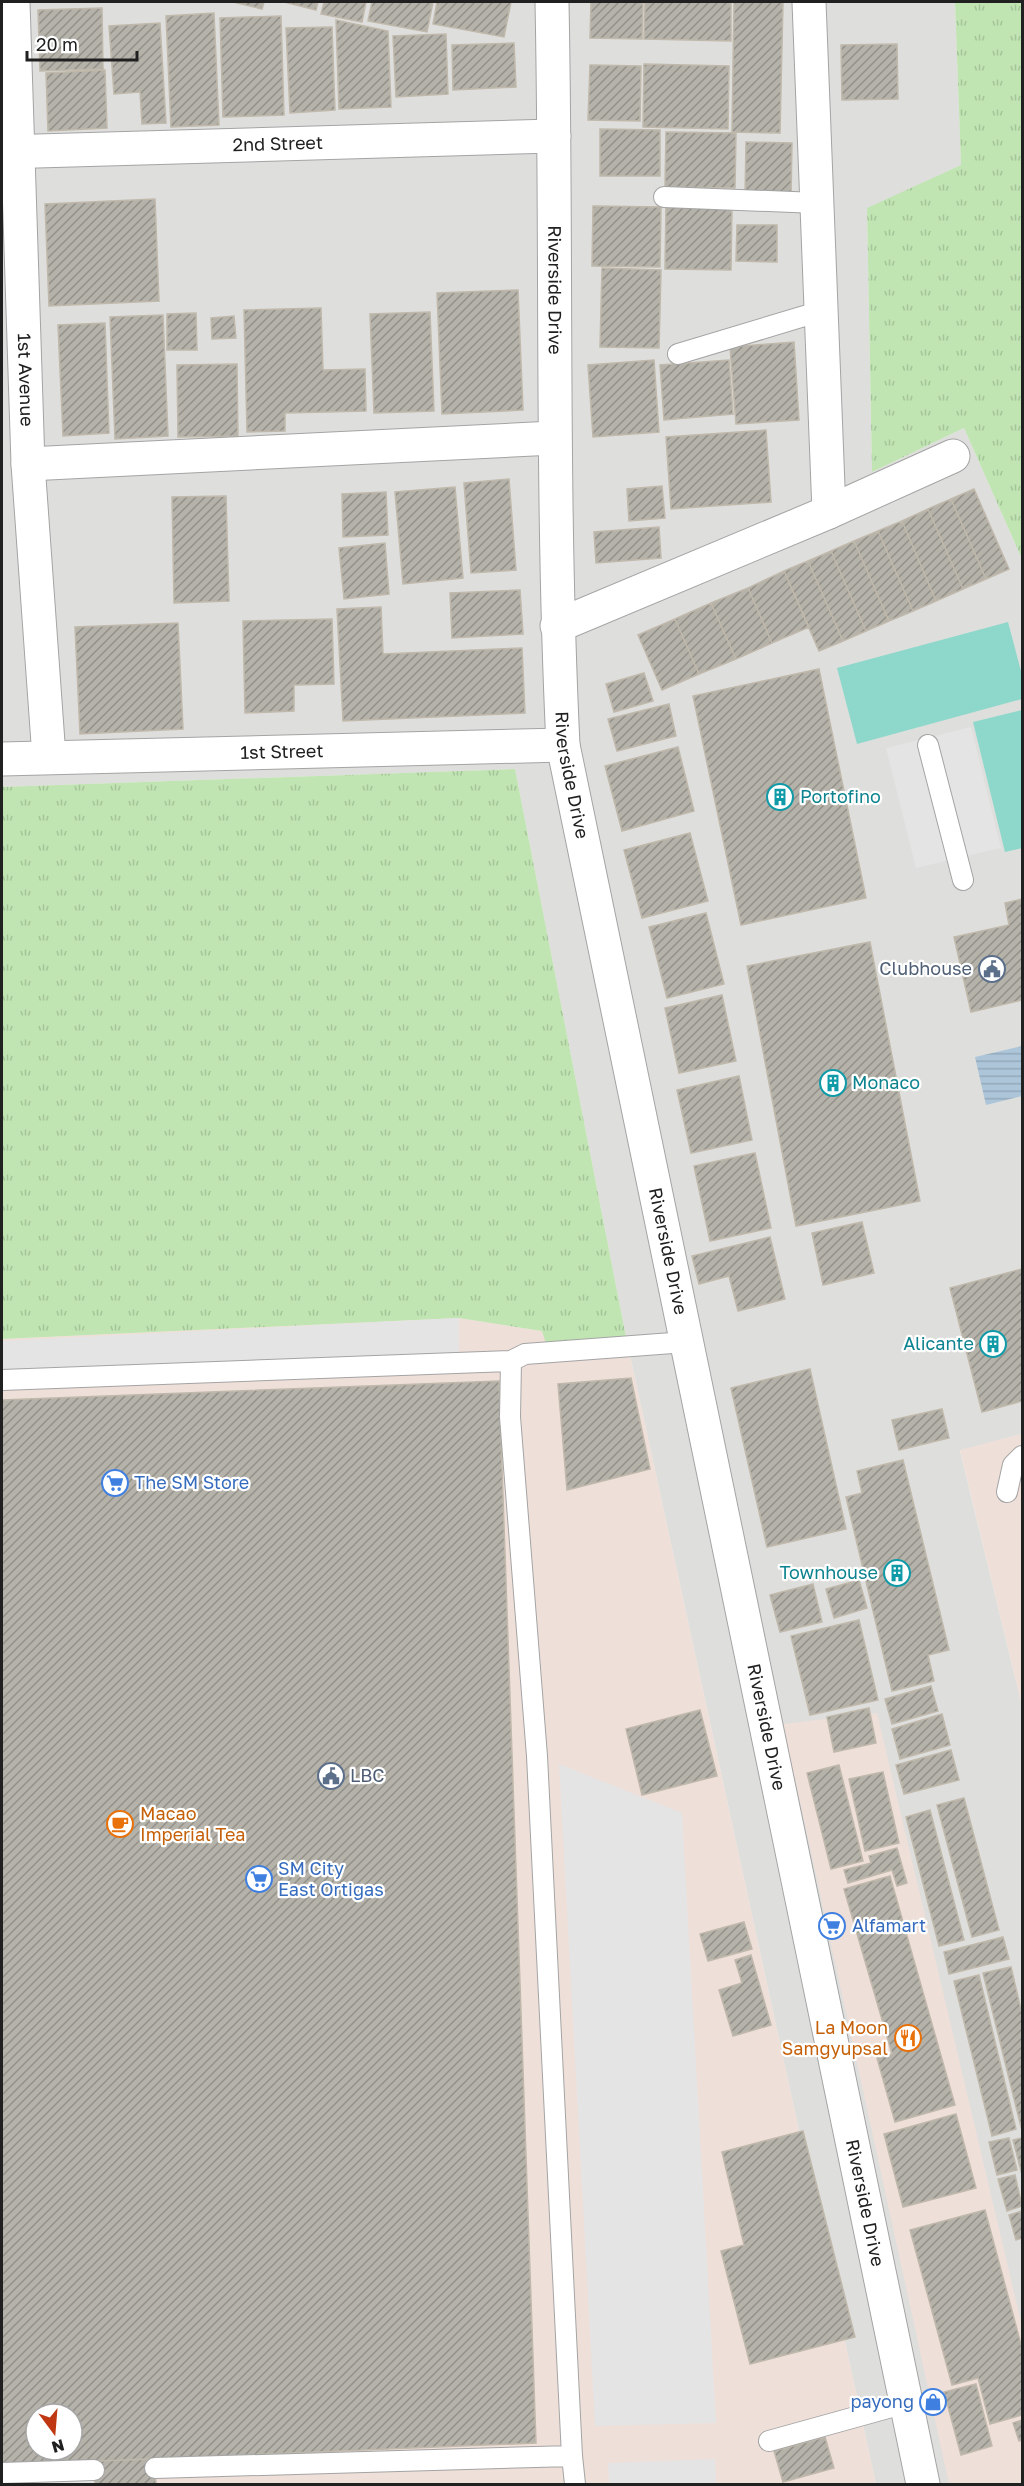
<svg xmlns="http://www.w3.org/2000/svg" width="1024" height="2486" font-family="'Golos Text',sans-serif">
  <defs>
    <pattern id="grass-tufts" width="24" height="20" patternUnits="userSpaceOnUse" patternTransform="scale(1.5)"><rect width="24" height="20" fill="#c0e5b2"/><path d="M3 7l-1-3M5 7V3M7 7l1-3M15 17l-1-3M17 17v-4M19 17l1-3" fill="none" stroke="#a5c499"/></pattern>
    <pattern id="water-rules" width="6" height="5" patternUnits="userSpaceOnUse" patternTransform="scale(1.5)"><rect width="6" height="5" fill="#acc5d9"/><path d="M0 2.5h6" fill="none" stroke="#94a9ba"/></pattern>
    <pattern id="building-hatch" width="6" height="6" patternUnits="userSpaceOnUse" patternTransform="scale(1.5)"><rect width="6" height="6" fill="#b5b2aa"/><path d="M-1 1l2-2M0 6l6-6M5 7l2-2" fill="none" stroke="#93908a"/></pattern>
  </defs>
  <rect width="100%" height="100%" fill="#f0efe8"/>
  <path fill="#dededd" d="M2,2H955L961,165L867,209L872,472L964,428L1022,559V1434L960,1451L1022,1706V2484H876L626,1337L515,769L2,787Z"/>
  <path fill="#efdfd9" fill-rule="evenodd" d="M459,1318L542,1331L626,1337L876,2484H2V1339ZM36,2414H72V2450H36Z
    M1022,1434V1706L960,1450Z
    M877,1713L1022,2326V2484H949L783,1724Z"/>
  <path fill="url(#grass-tufts)" d="M955,2H1022V559L964,428L872,472L867,208L961,165Z
    M515,769L626,1337L547,1347L542,1331L459,1318L2,1339V787Z"/>
  <path fill="#8dd8cb" d="M1008,622L1022,675V699L857,744L837,668Z
    M1022,710V848L1005,852L973,722Z"/>
  <path fill="#e4e4e4" d="M971,727L1001,848L916,868L886,748Z
    M459,1318V1352L2,1373V1341Z
    M559,1764L682,1813L716,2423L595,2426Z
    M715,2459L716,2484H609L608,2463Z
    M95,2474V2484H2V2479Z"/>
  <path fill="url(#water-rules)" d="M1022,1046V1096L986,1105L975,1057Z"/>
  <path fill="url(#building-hatch)" stroke="#c0b9ab" stroke-width="1.5" fill-rule="evenodd" d="M233,2H264L262,9Z
    M284,2H318L316,10Z
    M324,2H366L362,22L321,14Z
    M372,2H433L427,32L368,21Z
    M437,2H511L504,37L433,24Z
    M591,2H643L642,39L590,38Z
    M645,2H731V41L644,39Z
    M734,2H783L780,133L732,132Z
    M102,8L103,69L40,71L38,10Z
    M214,13L219,125L171,127L166,16Z
    M281,16L284,115L223,117L220,18Z
    M336,20L388,31L391,107L339,109Z
    M160,23L166,123L142,124L140,92L114,94L109,26Z
    M332,27L335,110L290,113L286,28Z
    M446,34L448,94L396,97L393,36Z
    M514,43L516,87L453,90L452,45Z
    M897,44L898,99L842,100L841,45Z
    M644,64L729,66L728,129L643,127Z
    M590,65L641,66L640,121L588,120Z
    M105,70L107,128L48,131L46,73Z
    M600,129L660,130V176H600Z
    M666,132L736,133L735,188L665,187Z
    M746,142L792,143L791,197L745,196Z
    M155,199L159,301L49,306L45,204Z
    M666,205L732,206L731,270L665,269Z
    M593,206L661,207L660,267L592,266Z
    M737,225H777V262L736,261Z
    M602,268L661,270L659,348L600,347Z
    M518,290L523,410L442,414L437,293Z
    M321,308L323,370L365,369L366,411L285,413V431L247,432L244,310Z
    M430,312L434,411L374,413L370,314Z
    M196,313L197,350H167V314Z
    M163,315L168,436L115,439L110,317Z
    M234,316L236,338L212,339L211,318Z
    M105,323L109,433L63,436L58,325Z
    M794,342L799,420L736,424L730,347Z
    M654,360L659,432L593,437L588,365Z
    M729,360L733,414L664,420L660,365Z
    M237,364L238,436L178,437L177,365Z
    M766,430L771,502L671,509L666,437Z
    M509,479L516,570L471,573L464,483Z
    M662,486L665,518L629,521L627,489Z
    M455,487L463,578L403,584L395,492Z
    M974,489L1009,569L986,579L951,499Z
    M386,492L388,535L343,537L342,494Z
    M226,496L229,601L174,603L172,497Z
    M951,499L986,579L963,589L928,509Z
    M928,509L963,589L936,601L902,521Z
    M902,521L936,601L913,611L878,531Z
    M659,527L661,558L596,563L594,532Z
    M878,531L913,611L889,621L854,541Z
    M854,541L889,621L866,631L831,551Z
    M385,543L389,594L344,599L339,548Z
    M831,551L866,631L843,641L808,561Z
    M808,561L843,641L819,651L784,571Z
    M784,571L809,627L772,643L748,588Z
    M748,588L772,643L736,659L711,603Z
    M520,590L523,634L452,638L450,593Z
    M711,603L736,659L699,674L675,619Z
    M381,607L383,654L522,648L525,713L343,721L337,609Z
    M332,619L334,684L294,685V711L245,713L243,621Z
    M675,619L699,674L662,690L638,635Z
    M178,623L183,729L80,734L75,627Z
    M819,669L866,898L741,925L693,696Z
    M644,673L653,701L614,712L606,684Z
    M669,704L676,736L617,751L608,719Z
    M678,747L694,811L622,831L605,766Z
    M690,833L708,901L642,918L624,850Z
    M1022,899V1000L971,1012L954,937L1009,925L1005,903Z
    M706,913L724,984L667,998L649,927Z
    M870,942L920,1201L796,1226L747,966Z
    M722,995L736,1061L679,1073L665,1008Z
    M739,1076L752,1140L691,1153L677,1090Z
    M755,1153L771,1228L710,1241L694,1166Z
    M862,1222L874,1273L823,1285L812,1233Z
    M770,1237L785,1299L738,1311L729,1276L699,1284L692,1256Z
    M1022,1269V1401L982,1412L950,1288Z
    M810,1369L846,1529L767,1547L731,1388Z
    M631,1378L650,1469L567,1490L558,1384Z
    M499,1381L536,2443L2,2465V1400ZM36,2414H72V2450H36Z
    M942,1409L949,1438L899,1450L892,1420Z
    M903,1460L949,1650L928,1655L934,1681L892,1691L846,1497L862,1493L857,1471Z
    M859,1580L867,1608L834,1618L826,1589Z
    M813,1584L822,1622L780,1632L770,1595Z
    M859,1620L878,1700L810,1715L791,1636Z
    M931,1686L938,1711L892,1724L885,1699Z
    M869,1708L876,1743L834,1752L827,1717Z
    M700,1710L717,1776L642,1795L626,1729Z
    M942,1714L950,1745L900,1759L892,1729Z
    M951,1750L959,1780L904,1794L896,1765Z
    M839,1765L863,1861L831,1869L807,1773Z
    M883,1772L899,1843L865,1851L849,1779Z
    M964,1798L999,1930L972,1937L937,1805Z
    M930,1810L964,1940L939,1946L906,1817Z
    M897,1848L907,1883L897,1886L892,1870L848,1883L844,1870L871,1863L869,1856Z
    M890,1876L955,2105L895,2122L877,2058L892,2054L844,1889Z
    M744,1922L752,1949L708,1961L700,1934Z
    M1003,1937L1009,1959L949,1974L944,1952Z
    M751,1955L771,2025L733,2036L719,1990L742,1983L735,1960Z
    M1011,1967L1022,2014V2126L1021,2127L983,1973Z
    M979,1975L1016,2129L992,2136L954,1981Z
    M956,2114L976,2188L903,2207L884,2134Z
    M803,2131L855,2337L750,2364L721,2251L744,2245L722,2152Z
    M1009,2138L1017,2170L997,2175L989,2142Z
    M1022,2138V2175L1013,2140Z
    M1015,2175L1022,2206L1007,2211L998,2179Z
    M985,2210L1022,2348V2415L990,2424L978,2378L952,2385L910,2230Z
    M1022,2211V2238L1016,2240L1009,2215Z
    M976,2384L992,2446L961,2455L944,2392Z
    M1022,2420V2440L1019,2441L1013,2423Z
    M825,2437L834,2468L783,2482L774,2451Z
    M154,2459L156,2484H95L94,2461Z"/>
  <g fill="none" stroke-linecap="round" stroke-linejoin="round">
    <defs>
      <path id="service" d="M664,197L817,203
        M678,354L821,311
        M928,745L963,880
        M511,1361L510,1417L537,1756L572,2456L575,2484
        M2,1380L511,1361L525,1354L686,1342
        M1007,1492L1013,1465L1022,1456
        M769,2441L906,2403
        M155,2468L572,2456
        M2,2473L94,2470"/>
      <g id="minor">
        <path id="s1" d="M13,2L28,464L49,757"/>
        <path id="s2" d="M552,2C557,249 551,497 563,745L923,2484"/>
        <path d="M809,2L829,512"/>
        <path id="s3" d="M2,152L554,136"/>
        <path d="M28,464L554,438"/>
        <path d="M557,626L829,512L953,456"/>
        <path id="s4" d="M2,759L563,745"/>
      </g>
    </defs>
    <use href="#service" stroke="#a4a4a4" stroke-width="22"/>
    <use href="#minor" stroke="#a4a4a4" stroke-width="35"/>
    <use href="#service" stroke="#fff" stroke-width="20"/>
    <use href="#minor" stroke="#fff" stroke-width="33"/>
  </g>
  <defs>
    <symbol id="building-ring" viewBox="-11 -11 22 22"><circle r="9.5" fill="#fff" stroke="#0f9aa8" stroke-width="1.5"/><path d="M-4-6H4V6H1V3H-1V6H-4ZM-2.5-4.3h1.7v1.8h-1.7ZM.8-4.3h1.7v1.8H.8ZM-2.5-1h1.7V.8h-1.7ZM.8-1h1.7V.8H.8Z" fill="#0f9aa8"/></symbol>
    <symbol id="civic-ring" viewBox="-11 -11 22 22"><circle r="9.5" fill="#fff" stroke="#5c6f8a" stroke-width="1.5"/><path d="M-.6-6.5H3V-4.5H.6V-3L4-1V1h2V6H-6V1h2V-1L-.6-3ZM-1.2 2.5V6h2.4V2.5Z" fill="#5c6f8a"/></symbol>
    <symbol id="supermarket-ring" viewBox="-11 -11 22 22"><circle r="9.5" fill="#fff" stroke="#3f7fe0" stroke-width="1.5"/><path d="M-6-5.5h2.5l.6 2H6L4.5 2H-2.5L-4.4-4H-6ZM-1.5 3.2a1.3 1.3 0 1 0 .1 0ZM3 3.2a1.3 1.3 0 1 0 .1 0Z" fill="#3f7fe0"/></symbol>
    <symbol id="cafe-ring" viewBox="-11 -11 22 22"><circle r="9.5" fill="#fff" stroke="#e8710a" stroke-width="1.5"/><path d="M-5.5-4.5H6V0H3Q3 3.5 0 3.5H-2.5Q-5.5 3.5-5.5 0ZM3-3.2v2h1.7v-2ZM-6 4.5H4V6H-6Z" fill="#e8710a"/></symbol>
    <symbol id="restaurant-ring" viewBox="-11 -11 22 22"><circle r="9.5" fill="#fff" stroke="#e8710a" stroke-width="1.5"/><path d="M-5-6h1v4h1v-4h1v4h1v-4h1v5L-1.5 .5V6h-2V.5L-5-1ZM5-6V6H3V1.5H1.5Q1.5-4 5-6Z" fill="#e8710a"/></symbol>
    <symbol id="shop-ring" viewBox="-11 -11 22 22"><circle r="9.5" fill="#fff" stroke="#3f7fe0" stroke-width="1.5"/><path d="M-5-2.5h2.3a2.7 3.5 0 0 1 5.4 0H5L5.5 6h-11ZM-1.5-2.5h3a1.5 2.3 0 0 0-3 0Z" fill="#3f7fe0"/></symbol>
  </defs>
  <g fill-rule="evenodd">
    <use href="#building-ring" x="765" y="782" width="30" height="30"/>
    <use href="#civic-ring" x="977" y="954" width="30" height="30"/>
    <use href="#building-ring" x="818" y="1068" width="30" height="30"/>
    <use href="#building-ring" x="978" y="1329" width="30" height="30"/>
    <use href="#supermarket-ring" x="100" y="1468" width="30" height="30"/>
    <use href="#building-ring" x="882" y="1558" width="30" height="30"/>
    <use href="#civic-ring" x="316" y="1761" width="30" height="30"/>
    <use href="#cafe-ring" x="105" y="1809" width="30" height="30"/>
    <use href="#supermarket-ring" x="244" y="1864" width="30" height="30"/>
    <use href="#supermarket-ring" x="817" y="1911" width="30" height="30"/>
    <use href="#restaurant-ring" x="893" y="2023" width="30" height="30"/>
    <use href="#shop-ring" x="918" y="2387" width="30" height="30"/>
  </g>
  <g text-anchor="middle" stroke-width="4.5" stroke-linejoin="round" paint-order="stroke">
    <g font-size="18" fill="#202020" stroke="#fff">
      <text dy="6" stroke="none"><textPath href="#s3" startOffset="276">2nd Street</textPath></text>
      <text dy="6" stroke="none"><textPath href="#s2" startOffset="288">Riverside Drive</textPath></text>
      <text dy="6" stroke="none"><textPath href="#s1" startOffset="378">1st Avenue</textPath></text>
      <text dy="6" stroke="none"><textPath href="#s4" startOffset="280">1st Street</textPath></text>
      <text dy="6" stroke="none"><textPath href="#s2" startOffset="774">Riverside Drive</textPath></text>
      <text dy="6" stroke="none"><textPath href="#s2" startOffset="1260">Riverside Drive</textPath></text>
      <text dy="6" stroke="none"><textPath href="#s2" startOffset="1746">Riverside Drive</textPath></text>
      <text dy="6" stroke="none"><textPath href="#s2" startOffset="2232">Riverside Drive</textPath></text>
    </g>
    <g font-size="18" fill="#0d838f" stroke="#fff" text-anchor="start">
      <text x="800" y="803">Portofino</text>
      <text x="852" y="1089">Monaco</text>
      <text x="974" y="1350" text-anchor="end">Alicante</text>
      <text x="878" y="1579" text-anchor="end">Townhouse</text>
    </g>
    <g font-size="18" fill="#4e5e75" stroke="#fff" text-anchor="end">
      <text x="972" y="975">Clubhouse</text>
      <text x="350" y="1782" text-anchor="start">LBC</text>
    </g>
    <g font-size="18" fill="#366cbe" stroke="#fff" text-anchor="start">
      <text x="134" y="1489">The SM Store</text>
      <text x="278" y="1875">SM City<tspan x="278" dy="21">East Ortigas</tspan></text>
      <text x="852" y="1932">Alfamart</text>
      <text x="914" y="2408" text-anchor="end">payong</text>
    </g>
    <g font-size="18" fill="#c56008" stroke="#fff" text-anchor="start">
      <text x="140" y="1820">Macao<tspan x="140" dy="21">Imperial Tea</tspan></text>
      <text x="888" y="2034" text-anchor="end">La Moon<tspan x="888" dy="21">Samgyupsal</tspan></text>
    </g>
  </g>
  <rect width="1024" height="2486" fill="none" stroke="#202020" stroke-width="6"/>
  <g transform="translate(54 2432) rotate(164)"><circle r="28" fill="#ffffff" stroke="#a6a6a6" stroke-width="1.5"/>
  <path d="M0-4.5L10 22L0 15L-10 22Z" fill="#bf3812"/>
  <text y="-9" font-size="16" font-weight="bold" text-anchor="middle" fill="#202020">N</text>
  </g>
  <path d="M27 51v9h110v-9" fill="none" stroke="#202020" stroke-width="3"/>
  <text x="36" y="51" font-size="18" fill="#202020" stroke="#ffffff" stroke-width="4.5" paint-order="stroke">20 m</text>
</svg>
